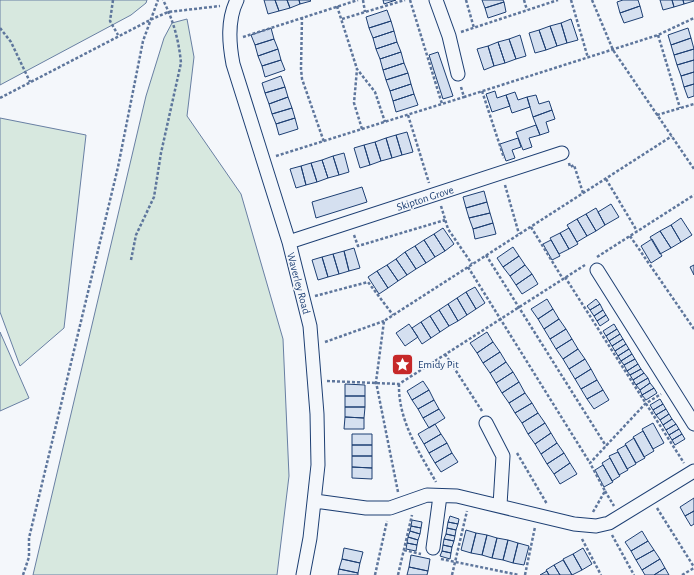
<svg xmlns="http://www.w3.org/2000/svg" width="694" height="575" font-family="'Alegreya Sans',sans-serif">
  <rect width="100%" height="100%" fill="#f4f7fb"/>
  <path fill="#d7e8df" stroke="#687fa3" d="M0,0H147L146,3L131,15L0,85Z
    M187,19L194,57L187,116L241,194L283,339L289,476L277,575H33L146,96L164,38L172,23Z
    M0,118L86,135L64,328L20,366L0,312Z
    M0,332L29,398L0,411Z"/>
  <path fill="#d5e0f0" stroke="#1d3f73" d="M264,0H275L279,11L268,14Z
    M275,0H287L290,8L279,11Z
    M287,0H299L300,4L290,8Z
    M299,0H310L311,1L300,4Z
    M383,0H396L384,4Z
    M482,0H503L504,2L485,8Z
    M623,0H638L640,6L620,13L617,2Z
    M660,0H672L674,7L663,10Z
    M672,0H683L684,4L674,7Z
    M683,0H694V1L684,4Z
    M504,2L506,12L488,18L485,8Z
    M640,6L643,17L624,23L620,13Z
    M387,10L391,21L369,28L366,17Z
    M571,19L578,40L567,43L561,23Z
    M391,21L394,31L373,38L369,28Z
    M561,23L567,43L557,46L550,26Z
    M550,26L557,46L546,50L539,30Z
    M271,28L274,39L255,45L251,35Z
    M688,28L691,38L671,45L668,35Z
    M539,30L546,50L535,53L529,33Z
    M394,31L397,42L376,49L373,38Z
    M520,35L526,56L516,59L509,39Z
    M691,38L694,49L674,55L671,45Z
    M274,39L278,49L258,56L255,45Z
    M509,39L516,59L505,63L498,42Z
    M397,42L401,52L380,59L376,49Z
    M498,42L505,63L494,66L488,46Z
    M488,46L494,66L484,70L477,49Z
    M278,49L281,60L262,66L258,56Z
    M694,49V60L677,65L674,55Z
    M401,52L404,63L383,70L380,59Z
    M438,52L453,96L443,99L429,55Z
    M281,60L285,70L265,77L262,66Z
    M694,60V72L681,76L677,65Z
    M404,63L408,73L386,80L383,70Z
    M694,72V84L684,87L681,76Z
    M408,73L411,84L390,91L386,80Z
    M281,76L285,87L265,93L262,83Z
    M411,84L414,94L393,101L390,91Z
    M694,84V96L688,98L684,87Z
    M285,87L288,97L269,104L265,93Z
    M495,91L497,98L506,95L510,106L492,112L486,94Z
    M515,92L518,100L527,97L530,107L512,113L506,95Z
    M414,94L418,105L396,112L393,101Z
    M536,95L539,104L549,101L552,110L533,117L527,97Z
    M288,97L292,108L272,114L269,104Z
    M292,108L295,118L276,124L272,114Z
    M552,110L555,119L546,122L549,132L540,135L533,117Z
    M295,118L298,129L279,135L276,124Z
    M536,125L540,135L529,138L532,147L523,150L516,132Z
    M407,132L413,152L402,155L396,135Z
    M396,135L402,155L392,158L386,138Z
    M386,138L392,158L381,161L375,142Z
    M518,138L521,147L512,150L515,158L506,161L500,144Z
    M375,142L381,161L370,165L364,145Z
    M364,145L370,165L360,168L354,148Z
    M344,153L349,172L339,175L333,156Z
    M333,156L339,175L328,178L322,160Z
    M322,160L328,178L317,182L311,163Z
    M311,163L317,182L306,185L301,166Z
    M301,166L306,185L296,188L290,169Z
    M362,187L367,202L316,218L312,202Z
    M484,191L487,202L466,208L463,197Z
    M487,202L490,213L469,218L466,208Z
    M611,204L619,217L605,225L598,212Z
    M596,208L605,225L596,231L586,214Z
    M490,213L493,223L473,229L469,218Z
    M586,214L596,231L587,236L577,219Z
    M681,218L692,235L681,242L671,225Z
    M577,219L587,236L577,242L567,225Z
    M493,223L496,234L475,239L473,229Z
    M671,225L681,242L671,248L660,231Z
    M443,228L454,244L445,251L434,234Z
    M569,228L578,244L569,249L560,233Z
    M660,231L671,248L660,254L650,237Z
    M560,233L569,249L559,254L550,238Z
    M434,234L445,251L435,257L424,240Z
    M652,239L662,256L651,263L641,246Z
    M424,240L435,257L426,263L415,246Z
    M551,240L560,256L552,260L543,244Z
    M415,246L426,263L416,269L405,252Z
    M513,247L519,256L503,267L497,258Z
    M354,248L360,268L349,271L344,251Z
    M344,251L349,271L339,274L333,254Z
    M405,252L416,269L407,275L396,259Z
    M333,254L339,274L328,277L322,257Z
    M519,256L525,265L510,276L503,267Z
    M322,257L328,277L318,280L312,260Z
    M396,259L407,275L398,281L387,265Z
    M387,265L398,281L388,288L377,271Z
    M525,265L532,274L516,285L510,276Z
    M694,265V275L690,267Z
    M377,271L388,288L379,294L368,277Z
    M532,274L538,284L522,294L516,285Z
    M475,287L485,303L476,309L466,292Z
    M466,292L476,309L467,315L457,298Z
    M457,298L467,315L458,321L448,304Z
    M547,299L553,309L538,319L531,309Z
    M596,299L600,304L590,310L587,306Z
    M448,304L458,321L449,326L439,310Z
    M600,304L603,310L594,316L590,310Z
    M553,309L559,319L544,329L538,319Z
    M439,310L449,326L440,332L430,316Z
    M603,310L606,315L597,321L594,316Z
    M606,315L609,320L600,326L597,321Z
    M430,316L440,332L431,338L421,322Z
    M559,319L566,329L550,339L544,329Z
    M421,322L431,338L422,344L412,328Z
    M409,324L418,337L405,346L396,333Z
    M614,324L617,329L606,336L603,331Z
    M566,329L572,339L556,349L550,339Z
    M617,329L620,334L609,341L606,336Z
    M487,332L493,342L477,353L470,343Z
    M620,334L623,339L612,346L609,341Z
    M572,339L578,349L563,359L556,349Z
    M623,339L626,344L615,351L612,346Z
    M493,342L500,352L483,363L477,353Z
    M626,344L629,349L618,356L615,351Z
    M578,349L585,359L569,369L563,359Z
    M629,349L632,354L621,361L618,356Z
    M500,352L506,362L490,373L483,363Z
    M632,354L635,359L624,365L621,361Z
    M585,359L591,369L575,379L569,369Z
    M635,359L638,364L627,371L624,365Z
    M506,362L513,372L496,383L490,373Z
    M638,364L641,369L630,375L627,371Z
    M591,369L597,380L581,389L575,379Z
    M641,369L644,373L633,380L630,375Z
    M513,372L519,382L502,393L496,383Z
    M644,373L648,378L636,385L633,380Z
    M648,378L650,383L640,390L636,385Z
    M597,380L603,390L587,399L581,389Z
    M423,381L429,390L412,400L407,391Z
    M519,382L525,393L509,403L502,393Z
    M650,383L654,388L642,395L640,390Z
    M345,384L365,385V396H345Z
    M654,388L657,393L646,400L642,395Z
    M429,390L434,400L418,409L412,400Z
    M603,390L609,400L594,409L587,399Z
    M525,393L532,403L515,413L509,403Z
    M345,396H365V407H345Z
    M660,399L663,404L653,410L650,405Z
    M434,400L439,409L423,418L418,409Z
    M532,403L538,413L522,423L515,413Z
    M663,404L666,409L656,415L653,410Z
    M345,407H365L364,418L345,417Z
    M439,409L445,418L429,428L423,418Z
    M666,409L669,414L660,420L656,415Z
    M538,413L545,423L528,434L522,423Z
    M669,414L672,419L663,425L660,420Z
    M345,417L364,418V429H344Z
    M672,419L676,424L666,430L663,425Z
    M545,423L551,433L535,444L528,434Z
    M653,423L664,443L653,449L642,429Z
    M435,424L441,434L424,444L418,434Z
    M676,424L679,429L669,435L666,430Z
    M679,429L682,434L672,440L669,435Z
    M643,431L654,451L644,457L633,437Z
    M551,433L557,443L541,454L535,444Z
    M352,434H372V445H352Z
    M441,434L447,443L429,453L424,444Z
    M682,434L685,439L675,445L672,440Z
    M634,438L645,458L636,463L625,444Z
    M447,443L452,453L435,463L429,453Z
    M557,443L564,453L547,464L541,454Z
    M352,445H372V456H352Z
    M626,445L636,464L627,469L617,450Z
    M618,452L628,470L619,475L609,456Z
    M452,453L458,462L441,472L435,463Z
    M564,453L570,463L554,474L547,464Z
    M352,456H372V468L352,467Z
    M610,458L620,476L612,481L602,463Z
    M570,463L577,474L560,484L554,474Z
    M603,465L613,482L604,487L595,470Z
    M352,467L372,468V479L352,478Z
    M694,498V511L685,516L680,507Z
    M694,511V524L691,526L685,516Z
    M450,516L459,519L458,524L448,522Z
    M412,520L422,522L421,528L411,526Z
    M448,522L458,524L456,530L447,528Z
    M411,526L421,528L420,534L410,531Z
    M447,528L456,530L455,536L446,534Z
    M466,530L476,533L471,553L461,550Z
    M410,531L420,534L418,540L408,537Z
    M642,531L648,541L631,551L625,542Z
    M476,533L487,535L482,555L471,553Z
    M446,534L455,536L454,541L444,539Z
    M487,535L497,538L492,558L482,555Z
    M408,537L418,540L417,545L407,543Z
    M497,538L508,540L503,560L492,558Z
    M444,539L454,541L452,547L443,545Z
    M508,540L518,543L513,563L503,560Z
    M648,541L654,550L636,560L631,551Z
    M407,543L417,545L416,551L406,549Z
    M518,543L529,546L524,565L513,563Z
    M443,545L452,547L451,553L442,551Z
    M344,548L363,552L360,563L342,559Z
    M583,548L592,564L582,570L573,554Z
    M654,550L660,559L642,570L636,560Z
    M442,551L451,553L450,559L440,556Z
    M573,554L582,570L572,575L563,559Z
    M411,555L430,559L428,571L409,567Z
    M342,559L360,563L358,573L339,569Z
    M660,559L665,568L654,575H645L642,570Z
    M563,560L572,575H560L554,565Z
    M554,565L560,575H549L546,570Z
    M409,567L428,571L427,575H407Z
    M665,568L669,575H654Z
    M339,569L358,573V575H338Z
    M547,571L549,575H540Z"/>
  <g fill="none" stroke-linecap="round" stroke-linejoin="round">
    <defs>
      <path id="minor" d="M237,0C227,20 229,43 233,64L289,242L310,326L317,414L318,465L310,538L303,575
        M436,0L449,36L458,74
        M289,242L562,153
        M597,270L694,424
        M486,423L503,456L500,505
        M315,501L366,508H390L427,495L457,496L574,524L596,526L609,523L694,471
        M433,548L440,496"/>
    </defs>
    <use href="#minor" stroke="#1d3f73" stroke-width="15"/>
    <path stroke="#5e769c" stroke-width="2.5" stroke-dasharray="3 2" stroke-linecap="butt" d="M113,0L110,21L118,35
      M363,0L365,12
      M410,0L442,104
      M466,0L474,28
      M524,0L527,10
      M571,0L588,58
      M592,0L613,50L694,169
      M337,6L357,69
      M302,17L301,69L302,79L324,142
      M342,19L405,0
      M0,28L11,42L30,82
      M461,32L558,0
      M658,35L680,108
      M243,37L358,0
      M461,87L464,97L658,35L694,18
      M482,91L504,158
      M0,98L152,19L168,12L220,6
      M408,115L429,183
      M657,115L694,104
      M362,129L354,103L357,69L375,92L385,122
      M276,156L464,97
      M569,163L570,167L574,165L583,193
      M606,179L637,231
      M505,185L519,234
      M441,206L448,229L472,264
      M531,227L563,279
      M354,235L358,246L445,220
      M630,236L694,329
      M486,255L606,446
      M597,257L694,195
      M131,260L136,235L154,197L161,153L181,63C179,41 173,19 163,0
      M468,267L590,463
      M565,277L684,463
      M315,296L368,282L393,315
      M325,342L384,321
      M445,354L482,411
      M327,381L399,384L585,265
      M399,384C398,420 419,452 436,482
      M517,453L547,504
      M605,491L614,506
      M398,492L376,382L384,321L672,136
      M657,508L694,567
      M593,512L605,491L590,463L645,404L661,394
      M612,535L634,575
      M582,539L601,575
      M404,550L421,554
      M441,559L519,575
      M23,575L29,557V538L118,167L143,41L158,0
      M375,575L387,521
      M398,575L412,515
      M452,575L467,511
      M525,575L535,527
      M682,575L694,568"/>
    <use href="#minor" stroke="#f4f7fb" stroke-width="13"/>
  </g>
  <defs>
    <symbol id="sight-square" viewBox="-11 -11 22 22"><rect x="-9" y="-9" width="18" height="18" rx="4" fill="#c62828" stroke="#f4f7fb"/><path d="M0-6L1.8-2.2L6-1.7L2.9 1.2L3.7 5.4L0 3.3L-3.7 5.4L-2.9 1.2L-6-1.7L-1.8-2.2Z" fill="#fff"/></symbol>
  </defs>
  <g fill-rule="evenodd">
    <use href="#sight-square" x="390" y="352" width="25" height="25"/>
  </g>
  <g text-anchor="middle" stroke-width="3" stroke-linejoin="round" paint-order="stroke">
    <g font-size="11" fill="#1d3f73" stroke="#f4f7fb">
      <text transform="translate(425 198) rotate(-18)" y="4">Skipton Grove</text>
      <text transform="translate(299 283) rotate(75)" y="4">Waverley Road</text>
    </g>
    <g font-size="11" fill="#1d3f73" stroke="#f4f7fb" text-anchor="start">
      <text x="418" y="368">Emidy Pit</text>
    </g>
  </g>
</svg>
